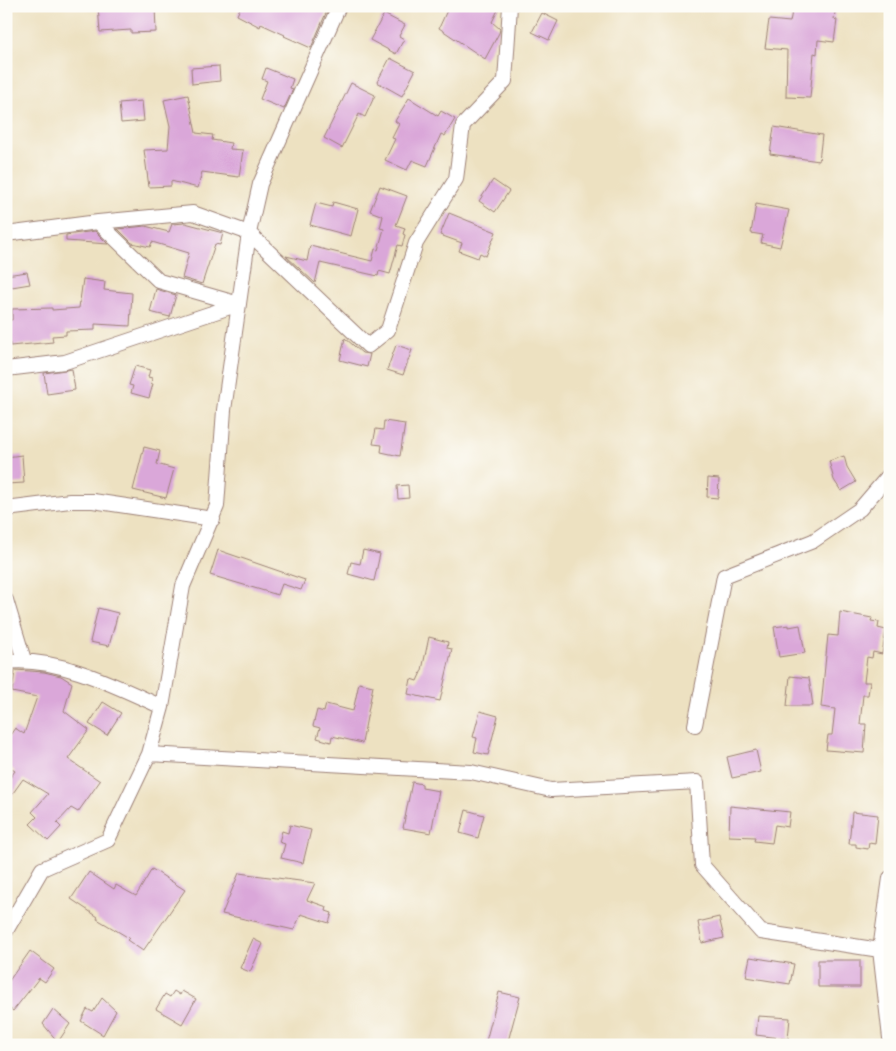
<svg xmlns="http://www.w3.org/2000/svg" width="896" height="1051" font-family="'Balsamiq Sans',sans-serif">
  <rect width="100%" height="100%" fill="#fdfcf7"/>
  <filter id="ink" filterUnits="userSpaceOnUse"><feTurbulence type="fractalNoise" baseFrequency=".02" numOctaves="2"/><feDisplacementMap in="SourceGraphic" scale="10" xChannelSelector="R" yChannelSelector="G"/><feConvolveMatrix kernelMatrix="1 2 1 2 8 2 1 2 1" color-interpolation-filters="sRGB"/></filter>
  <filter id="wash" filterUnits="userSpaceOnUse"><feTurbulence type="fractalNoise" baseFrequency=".0096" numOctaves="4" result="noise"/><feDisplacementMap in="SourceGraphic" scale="20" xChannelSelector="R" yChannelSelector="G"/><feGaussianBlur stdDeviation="1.12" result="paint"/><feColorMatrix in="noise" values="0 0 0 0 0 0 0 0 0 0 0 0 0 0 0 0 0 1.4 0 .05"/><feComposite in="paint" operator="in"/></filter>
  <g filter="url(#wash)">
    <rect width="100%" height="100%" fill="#ede1c1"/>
    <g id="blocks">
      <path fill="#daa7d9" d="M98,6H155L156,32L131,33V30L100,32Z
        M241,6H329L311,48L284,36L285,35L261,24L260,27L237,15Z
        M449,6H500L492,22L500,29L499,33L485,59L439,28Z
        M793,6H836L834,19L837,20L834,42L818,40L817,54L814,53L810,98L786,97L787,50L765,48L769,20L790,22Z
        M542,13L558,21L549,40L532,32Z
        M384,14L405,25L399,36L404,39L396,54L370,40Z
        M390,58L415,71L402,96L377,82Z
        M219,66L220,81L192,84L191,68Z
        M266,68L293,79L290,88L293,89L284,109L260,99L267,81L262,79Z
        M351,83L375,95L365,117L359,114L342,148L324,138Z
        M188,95L196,133L213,135L212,140L231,143L230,149L243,150L239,177L202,172L198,188L171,181V186L149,187L144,150L168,149L170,126L164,100Z
        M409,98L438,116L441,111L455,119L445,136L441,134L427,166L412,160L407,170L385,160L395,139L392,138L399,124L395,121Z
        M142,101L144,121L121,123L119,103Z
        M774,127L822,135L819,161L770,154Z
        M493,180L509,191L495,212L479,201Z
        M380,186L407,196L396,225L405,228L403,234L405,235L402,246L398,245L390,274L379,271L378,276L320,263L315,283L286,256L307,261L310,246L372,261L375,249L378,250L384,229L380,228L383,216L370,211Z
        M333,202L358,209L351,236L310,225L316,203L332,207Z
        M756,204L789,210L780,247L761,243L763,235L751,233Z
        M449,213L496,232L486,256L480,253L478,258L459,251L462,243L440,235Z
        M185,223L223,233L220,245L215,244L202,284L182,278L189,253L152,242L150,247L132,243L118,229L145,226L169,232L172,224Z
        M95,231L108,244L66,241V235Z
        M27,272L30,284L6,288V275Z
        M83,279L105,282L104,290L132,293L130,326L95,324V330L66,331V335L52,336L53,342L10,346L9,320H12V309L52,308V310L79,308Z
        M156,289L176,295L170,317L150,312Z
        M345,338L362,353L370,354L367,367L340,360Z
        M396,345L412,350L403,375L387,370Z
        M135,366L150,370L148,377L152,378L151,384H153L149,398L131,393L133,386L129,385Z
        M72,369L75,390L47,394L44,373Z
        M384,421L405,424L400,456L381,452L382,445L373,444L376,429L383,430Z
        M144,447L160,451L157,464L174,469L166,498L133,490Z
        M22,455L24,483L6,484V457Z
        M844,456L847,467L856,482L841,491L834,480L829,461Z
        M708,478L719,479L718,498L707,497Z
        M408,485L409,498L398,499L397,486Z
        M218,550L305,580L301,590L282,584L278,595L210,575Z
        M363,550L380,554L374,581L348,574L351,562L360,564Z
        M98,608L118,613L109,646L90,642Z
        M840,612L872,618L871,621L879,622L878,628L886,630L882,654L873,652L872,658L867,657L864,682H870L868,695H863L860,724H866L864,753L826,750L828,735H832L835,709L821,707L828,635L838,636Z
        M789,625V627L800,625L805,653L779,657L774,627Z
        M429,637L448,642L447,648L452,649L440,701L408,694L411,679L417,681L422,670Z
        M15,670L44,672L61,676L72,683L64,711L89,730L68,759L100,781L78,812L71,808L57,823L61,827L48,841L30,824L37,817L32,812L48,794L23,779L6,803V783L15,771L6,765V741L15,728L24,734L37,697L12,692Z
        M790,676L809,678L813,706H787Z
        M359,683L373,686L362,743L332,736L331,742L317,738L320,728L313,726L317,710L324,712L326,704L353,711Z
        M103,702L121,713L107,735L89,724Z
        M480,711L498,716L488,755L474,752L477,738L473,737Z
        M756,750L761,772L732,778L727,757Z
        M412,782L422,784V788L439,791L431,833L403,828Z
        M730,806L790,812L788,827L775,825L772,843L754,841L755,837L729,836Z
        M466,810L484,815L478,838L460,833Z
        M852,812L878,815L875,844L869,843L868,849L856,847V844H849Z
        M290,825L311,830L303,863L281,858L285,844L279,842L282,831L288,833Z
        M152,869L185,890L143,951L127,940L129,938L97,919L98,917L71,899L89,872L114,889L116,885L136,896Z
        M239,873L315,883L307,900L327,907L326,911L332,913L329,923L301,914L294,930L222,914Z
        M719,917L724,938L702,943L698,922Z
        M253,939L263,944L250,972L240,968Z
        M30,951L54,969L45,982L39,978L13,1011L6,1006V985Z
        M750,957L794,964L790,984L746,977Z
        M818,960H860V987H818Z
        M174,991L180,995L182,991L196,999L182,1024L156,1009L165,994L170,997Z
        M499,992L520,997L507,1045H485Z
        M102,998L116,1011L103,1035L81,1021L87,1009L93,1012Z
        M53,1009L70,1024L58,1042L43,1024Z
        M758,1016L790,1018L788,1039L756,1035Z"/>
    </g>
  </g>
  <g filter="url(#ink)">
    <use href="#blocks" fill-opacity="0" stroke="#9c8076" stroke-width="1"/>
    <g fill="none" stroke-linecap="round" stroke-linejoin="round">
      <defs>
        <path id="minor" d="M98,222L193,213L249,233L368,346L388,330L416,243L456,179L463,125L505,81L510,6
          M6,234L98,222L159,281L239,304
          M6,369L65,362L239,304
          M6,509L70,501H93L213,519
          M6,600L24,660
          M6,662C57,656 116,686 162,707
          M695,725L724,576L813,541L860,509L890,474
          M149,754L471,772L551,790L697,782L702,865L761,932L880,950L890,956
          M890,878L880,950L890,1038
          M6,931L42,869L108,840L149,754L162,707L183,586L217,506L224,410L249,233L260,184L339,6"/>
      </defs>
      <use href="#minor" stroke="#9c8076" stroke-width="16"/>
      <use href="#minor" stroke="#fff" stroke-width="14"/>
    </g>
  </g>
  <rect width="896" height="1051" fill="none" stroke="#fdfcf7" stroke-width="25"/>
</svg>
